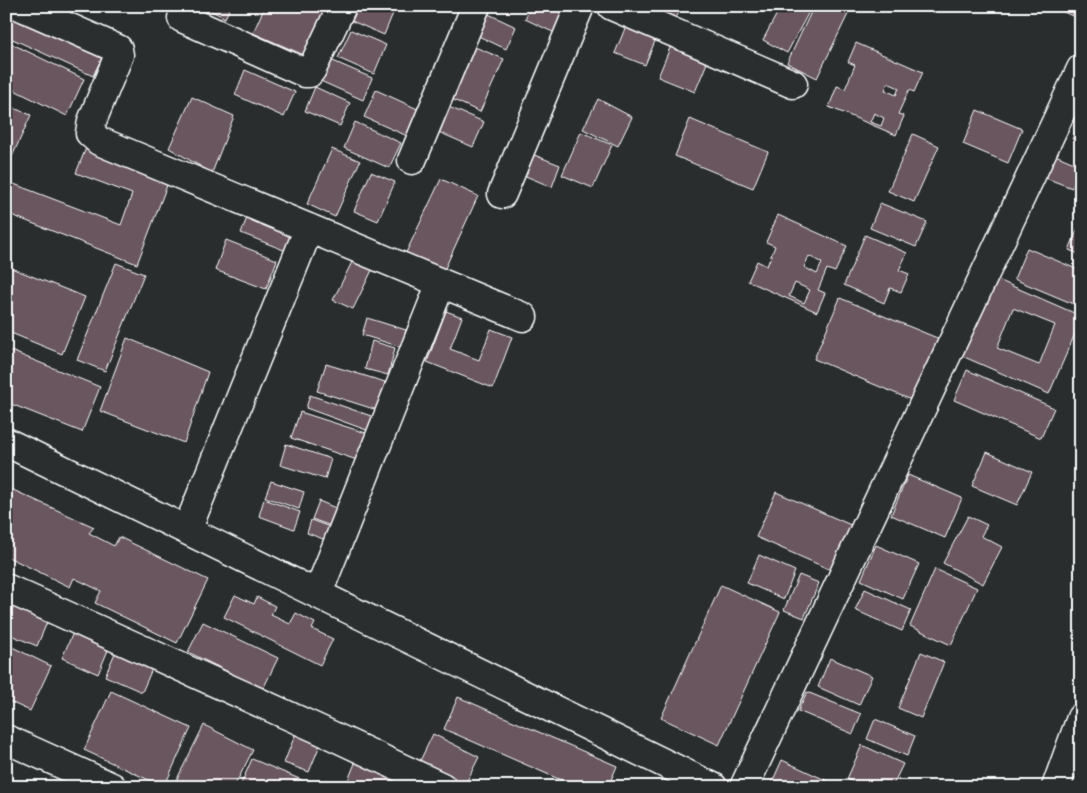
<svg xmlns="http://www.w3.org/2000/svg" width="1087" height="793" font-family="'Comic Neue',sans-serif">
  <rect width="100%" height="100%" fill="#2a2d2e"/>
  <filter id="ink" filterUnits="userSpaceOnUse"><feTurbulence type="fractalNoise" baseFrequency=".02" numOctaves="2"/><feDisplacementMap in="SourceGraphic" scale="10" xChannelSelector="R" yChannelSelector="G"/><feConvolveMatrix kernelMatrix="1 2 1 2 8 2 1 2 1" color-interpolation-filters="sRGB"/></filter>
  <g filter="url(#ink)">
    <path fill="#69575e" stroke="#fff" fill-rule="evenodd" d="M6,6H9L105,51L93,76L6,36Z
      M202,6H231L225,18Z
      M265,6H314L330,13L311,58L253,33Z
      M359,6H396L384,35L352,21Z
      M531,6H571L557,34L525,19Z
      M654,6H682L676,18Z
      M781,6H812L787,53L763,40Z
      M814,6H852L817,78L787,63Z
      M1052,6H1077L1072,16Z
      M482,11L516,27L506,49L472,33Z
      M628,21L658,34L645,65L615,53Z
      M351,30L386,45L374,74L338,58Z
      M674,38L711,53L695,92L658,77Z
      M6,41L84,79L67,116L6,86Z
      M856,43L923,72L914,92L909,90L898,114L904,116L896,135L829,107L837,86L845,89L855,65L848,62ZM888,83L899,88L896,95L885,90ZM874,113L884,118L881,126L870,122Z
      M470,45L504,59L480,112L447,97Z
      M326,58L372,78L363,100L316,79Z
      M245,70L295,92L284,117L235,95Z
      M315,87L350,103L340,126L305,111Z
      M376,90L424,112L412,138L364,117Z
      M192,97L234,116L212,173L169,148Z
      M598,99L632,117L618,146L583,129Z
      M6,105L31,115L6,170Z
      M444,105L484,122L473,147L434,130Z
      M977,110L1022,129L1008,163L963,144Z
      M690,119L768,152L753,188L675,156Z
      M1081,120V143L1072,139Z
      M355,122L401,143L389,168L344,148Z
      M581,132L612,145L593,188L562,175Z
      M913,134L939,146L914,202L888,191Z
      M86,148L169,180L137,264L6,213V181L121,225L132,194L76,173Z
      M332,149L360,161L335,217L307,204Z
      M524,151L560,165L552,187L516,172Z
      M1053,154L1081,166L1072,188L1043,177Z
      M371,172L395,182L378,221L354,211Z
      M441,179L478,196L441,277L403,259Z
      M880,203L927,222L916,247L870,228Z
      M250,210L295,227L286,251L241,233Z
      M778,215L847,246L835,272L827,269L818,290L825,293L817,312L748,281L757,261L767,266L775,246L766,242ZM809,256L822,263L817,274L804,267ZM795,283L810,290L804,303L789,296Z
      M1081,221V255L1069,250Z
      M865,235L907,253L899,270L909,274L901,292L890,288L884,303L844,285Z
      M226,240L277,260L266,289L215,270Z
      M1027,248L1081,271V307L1014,279Z
      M357,252L376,262L353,309L333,300Z
      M116,263L144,274L105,371L77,360Z
      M6,266L85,297L62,354L6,331Z
      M996,279L1081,316V320L1049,394L962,356ZM1013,308L1055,325L1039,365L997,348Z
      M840,298L942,340L916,402L814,359Z
      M446,311L462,317L450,349L479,360L491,329L512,337L493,388L427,362Z
      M367,318L406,330L401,347L362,335Z
      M127,338L208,372L184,443L100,411Z
      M372,341L395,348L388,375L365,369Z
      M6,349L100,387L82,432L6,402Z
      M326,364L385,382L377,410L317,391Z
      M967,370L1054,408L1041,438L954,400Z
      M310,395L377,418L372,432L306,408Z
      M300,412L369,434L360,461L291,438Z
      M286,444L331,459L325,479L280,465Z
      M987,452L1032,472L1017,505L972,486Z
      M908,475L962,498L945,538L891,515Z
      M271,481L304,492L299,509L265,497Z
      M11,489L94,527L89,533L114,546L119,537L208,580L177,643L95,603L101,591L74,578L70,587L6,556V515L10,507L6,503V499Z
      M776,492L853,526L833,571L756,537Z
      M264,499L300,512L294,529L259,516Z
      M319,501L345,512L339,529L312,519Z
      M968,516L987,525L981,536L1002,547L983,584L943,563Z
      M311,520L335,529L331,542L307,533Z
      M876,545L919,564L903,599L861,580Z
      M759,555L795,571L784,599L747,583Z
      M935,569L977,588L951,645L910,626Z
      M799,575L819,583L804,618L784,610Z
      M721,585L780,612L719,745L661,718Z
      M865,589L911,610L902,631L855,610Z
      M6,595L51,613L37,646L6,633Z
      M235,595L254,604L257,597L275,606L271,615L290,624L296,613L315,623L312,629L333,639L320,665L224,617Z
      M203,622L278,658L263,689L188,652Z
      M75,628L111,643L98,674L62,658Z
      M6,644L51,666L30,711L6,700Z
      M118,646L155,662L142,692L105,676Z
      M921,652L944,662L921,718L898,708Z
      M830,658L872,676L859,705L818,687Z
      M111,691L191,728L164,787L84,750Z
      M807,692L861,714L853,734L798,711Z
      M458,697L617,766L608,787H577L444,729Z
      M875,719L915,736L907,756L867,739Z
      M204,725L253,750L234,787H173Z
      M297,730L322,740L309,772L284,763Z
      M433,734L479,757L464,787H461L418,765Z
      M862,745L903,764L892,787H863L847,779Z
      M358,756L433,787H351L346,785Z
      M252,759L302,780L299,787L240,786Z
      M782,760L834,784L832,787H770Z"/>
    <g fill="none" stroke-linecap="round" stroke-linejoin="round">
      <defs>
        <path id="minor" d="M20,6L118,49L119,55L92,121L90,133L99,141L523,317
          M612,6L793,84
          M182,18L305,73H309L312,69L342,6
          M412,160L476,6
          M502,194L580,6
          M6,442L713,787
          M187,530L309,228
          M6,588L318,729L442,787
          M318,593L441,283
          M6,739L112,787
          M744,787L1081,69
          M1056,787L1081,718"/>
      </defs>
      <use href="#minor" stroke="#fff" stroke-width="31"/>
      <use href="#minor" stroke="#2a2d2e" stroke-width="28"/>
    </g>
  </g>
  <rect width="1087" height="793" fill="none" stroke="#2a2d2e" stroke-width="25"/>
  <rect x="12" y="12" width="1062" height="768" fill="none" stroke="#fff" stroke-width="2" filter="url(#ink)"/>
</svg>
